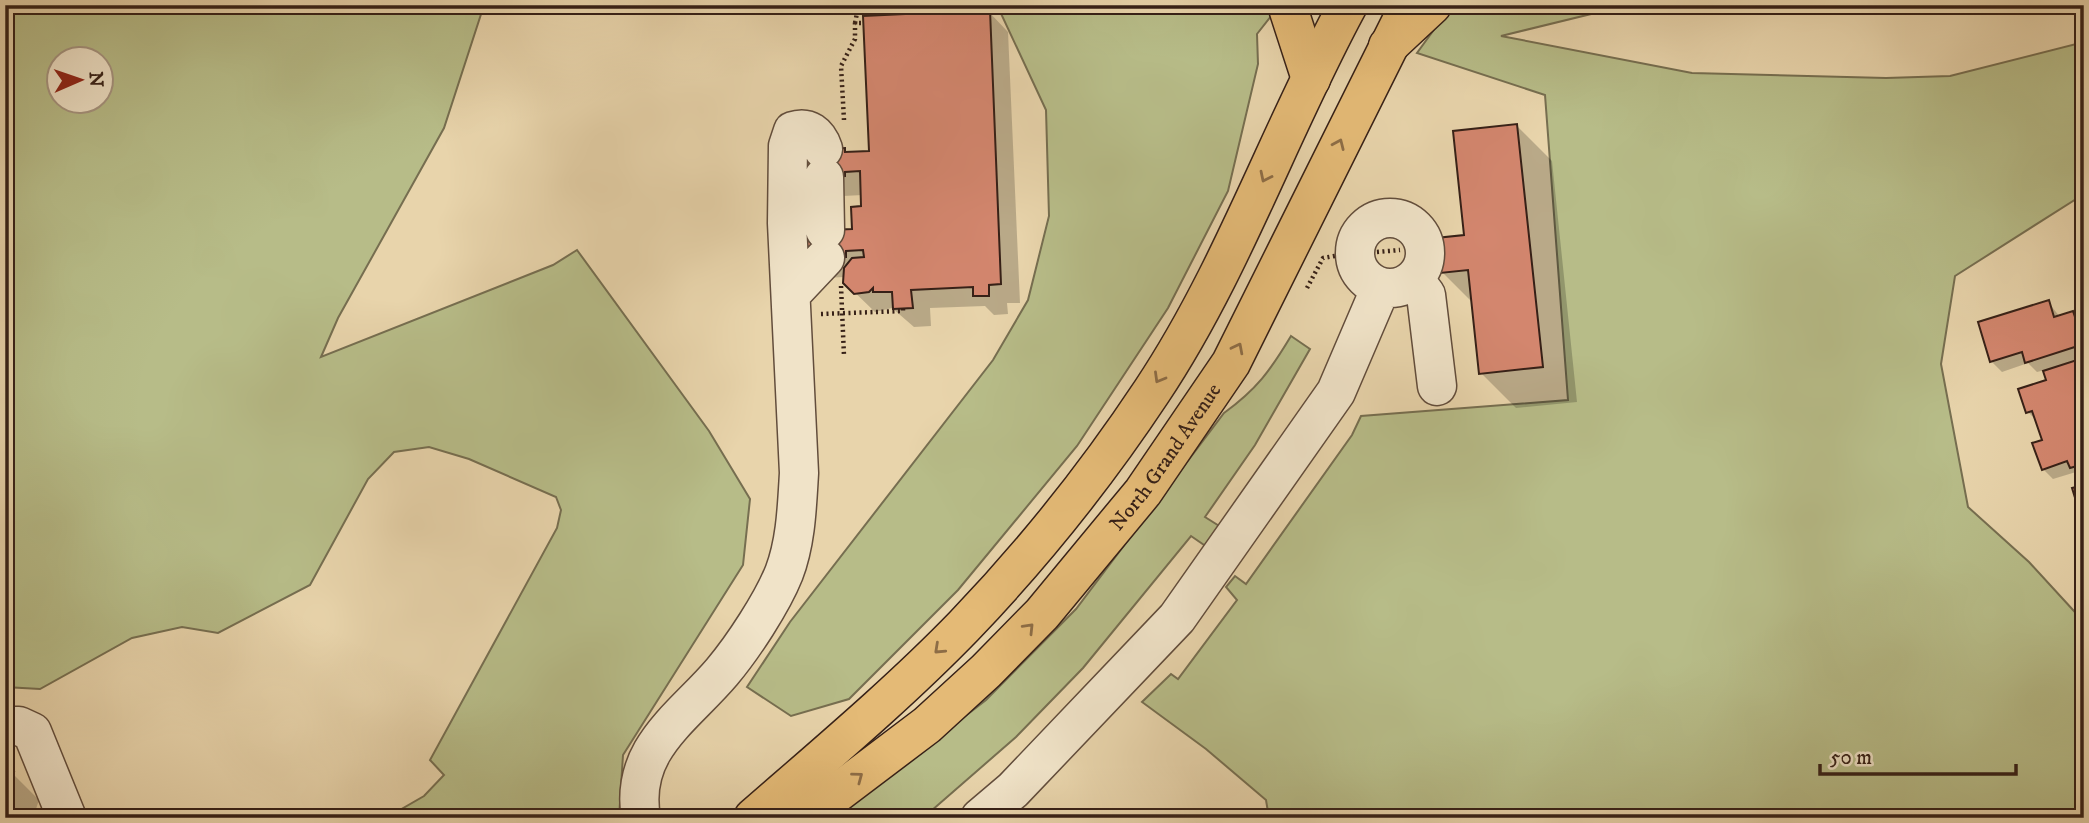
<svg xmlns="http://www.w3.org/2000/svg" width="2089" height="823" font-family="'IM FELL DW Pica',serif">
  <rect width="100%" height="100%" fill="#e8d4ab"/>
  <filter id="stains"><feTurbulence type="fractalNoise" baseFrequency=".00286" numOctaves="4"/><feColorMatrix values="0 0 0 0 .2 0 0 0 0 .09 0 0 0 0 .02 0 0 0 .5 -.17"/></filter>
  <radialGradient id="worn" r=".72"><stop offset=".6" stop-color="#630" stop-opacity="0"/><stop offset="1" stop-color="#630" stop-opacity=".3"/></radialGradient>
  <path fill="#b7bc88" stroke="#766e50" stroke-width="2" fill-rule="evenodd" d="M34,5H484L444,128L338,318L321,357L553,265L577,250L709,431L750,499L743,565L623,755L619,818H386L424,796L444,775L430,760L557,528L561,510L556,497L469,459L429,447L394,452L368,479L310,585L218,633L182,627L132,638L40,689L5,687V14ZM60,60H102V102H60Z
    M997,5H1272L1275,11L1257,34L1258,64L1228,191L1168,308L1077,446L958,590L849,699L791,716L747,687L790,622L993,360L1028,300L1049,216L1046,110Z
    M1461,5H1628L1501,36L1692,73L1886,78L1950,76L2084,42V194L1955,276L1941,364L1968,507L2029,562L2084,622V818H1269L1266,800L1206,749L1142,702L1171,674L1178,679L1237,600L1226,587L1235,576L1246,584L1352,435L1361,416L1568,400L1545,95L1417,53L1444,16Z
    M1291,336L1310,349L1255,445L1205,517L1224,529L1210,549L1191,536L1083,668L1016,737L923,818H834L986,700L1076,609L1224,413C1257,389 1270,371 1291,336Z"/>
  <path fill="#0003" d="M989,12L1008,32L1020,303H1007L1008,314L994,315L985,306L930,308L931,326L914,327L892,308L875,312L845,283V277L823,278L854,231L863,207V195L823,197L844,149L849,154L871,153Z
    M1517,126L1552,161L1577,402L1516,408L1481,373L1474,304L1442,272L1466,236Z
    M2048,302L2060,317L2073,313L2084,326V357L2080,358L2084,362L2081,477L2076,472L2053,479L2043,469L2044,441L2038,422L2028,412L2049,381L2045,370L2037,372L2028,363L2002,372L1992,362L1980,324Z
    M5,771L13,774L39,800L33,818H5Z"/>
  <path fill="#d3866e" stroke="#362017" stroke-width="2" d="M990,10L1001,284L989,285V296H973V287L911,290L913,308L893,309L892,292H873V288L869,292L854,294L843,283L844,268L852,258L864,257L863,250L846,251V257L805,259L803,231L852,229L851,207L861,206L860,171L845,172V176L802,178L800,150L845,148V152L869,151L863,16Z
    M1517,124L1543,367L1479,374L1468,270L1440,273L1435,245L1436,238L1464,235L1453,131Z
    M2049,300L2054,317L2073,311L2084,344L2025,363L2022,352L1990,362L1978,322Z
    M2083,358L2084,464L2070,468L2067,461L2042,470L2032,443L2042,440L2032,411L2026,413L2018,389L2046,380L2043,371Z
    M2084,485V513L2080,514L2072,488Z
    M5,769L14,772L5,800Z"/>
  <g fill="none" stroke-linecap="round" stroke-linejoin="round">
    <defs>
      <path id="minor" d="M824,177L825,230
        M1355 253a35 35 0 1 1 70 0a35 35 0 1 1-70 0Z
        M1414,279L1426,295L1437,386
        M791,294L825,258
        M5,726H19L32,732L67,818
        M641,818C629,749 683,718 722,672C743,647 772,603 784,573C796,542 797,506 799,473L787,223L788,146L793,131C808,126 818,134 823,149
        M980,818L1013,790L1177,618L1336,392L1381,287"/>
      <g id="major">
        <path d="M753,818C824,756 898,694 964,626C1033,554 1097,474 1152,391C1232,271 1279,132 1348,5"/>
        <path id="s1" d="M804,818L927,725L986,671L1042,614L1143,492L1231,363L1404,16"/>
      </g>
      <path id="highway" d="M1287,5L1311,79
        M1388,46L1432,5"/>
    </defs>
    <use href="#minor" stroke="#624d3c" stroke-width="41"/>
    <use href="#major" stroke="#362017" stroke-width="41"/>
    <use href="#highway" stroke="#362017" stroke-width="41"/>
    <path stroke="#362017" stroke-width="4.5" stroke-dasharray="2 3.5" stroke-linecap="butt" d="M974,5V11
      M855,23L858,8L931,5
      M844,120L841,66L855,39V23H864
      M1366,253L1400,250
      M841,286L844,356
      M1307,288L1323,258L1340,255
      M821,314L903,311V308"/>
    <use href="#minor" stroke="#f0e3c8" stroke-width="38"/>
    <use href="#major" stroke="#e4ba76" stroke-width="38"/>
    <use href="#highway" stroke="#e4ba76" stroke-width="38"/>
  </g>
  <defs><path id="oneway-chevron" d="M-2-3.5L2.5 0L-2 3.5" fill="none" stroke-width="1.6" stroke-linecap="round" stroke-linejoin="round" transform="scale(1.75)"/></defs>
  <g stroke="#8d6d46">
    <use href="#oneway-chevron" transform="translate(1339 144) rotate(-66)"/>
    <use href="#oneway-chevron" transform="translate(1265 177) rotate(116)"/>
    <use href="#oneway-chevron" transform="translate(1238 348) rotate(-63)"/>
    <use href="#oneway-chevron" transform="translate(1159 378) rotate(120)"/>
    <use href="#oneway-chevron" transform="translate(1029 628) rotate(-46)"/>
    <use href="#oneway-chevron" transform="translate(939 649) rotate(137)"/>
    <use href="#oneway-chevron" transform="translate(858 777) rotate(-37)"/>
  </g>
  <g text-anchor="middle" stroke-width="5" stroke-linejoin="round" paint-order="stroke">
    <g font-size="21" fill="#362017" stroke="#f0e3c8">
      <text dy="7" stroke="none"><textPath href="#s1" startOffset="514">North Grand Avenue</textPath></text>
    </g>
  </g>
  <rect width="2089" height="823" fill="none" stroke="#e8d4ab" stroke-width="28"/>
  <rect x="7" y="7" width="2075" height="809" fill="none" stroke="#362017" stroke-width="3.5"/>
  <rect x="14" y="14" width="2061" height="795" fill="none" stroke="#362017" stroke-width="2"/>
  <g transform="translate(80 80) rotate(88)"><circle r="33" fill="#f0e3c8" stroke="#a69581" stroke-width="2"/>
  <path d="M0-5L12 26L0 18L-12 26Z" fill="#8f2418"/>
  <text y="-10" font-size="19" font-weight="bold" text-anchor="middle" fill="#362017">N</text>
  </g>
  <path d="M1820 764v10h196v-10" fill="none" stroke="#362017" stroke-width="3.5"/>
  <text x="1830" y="764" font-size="21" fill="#362017" stroke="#f0e3c8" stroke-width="5" paint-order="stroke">50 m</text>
  <rect width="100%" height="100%" filter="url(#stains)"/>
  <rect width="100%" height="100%" fill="url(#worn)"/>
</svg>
